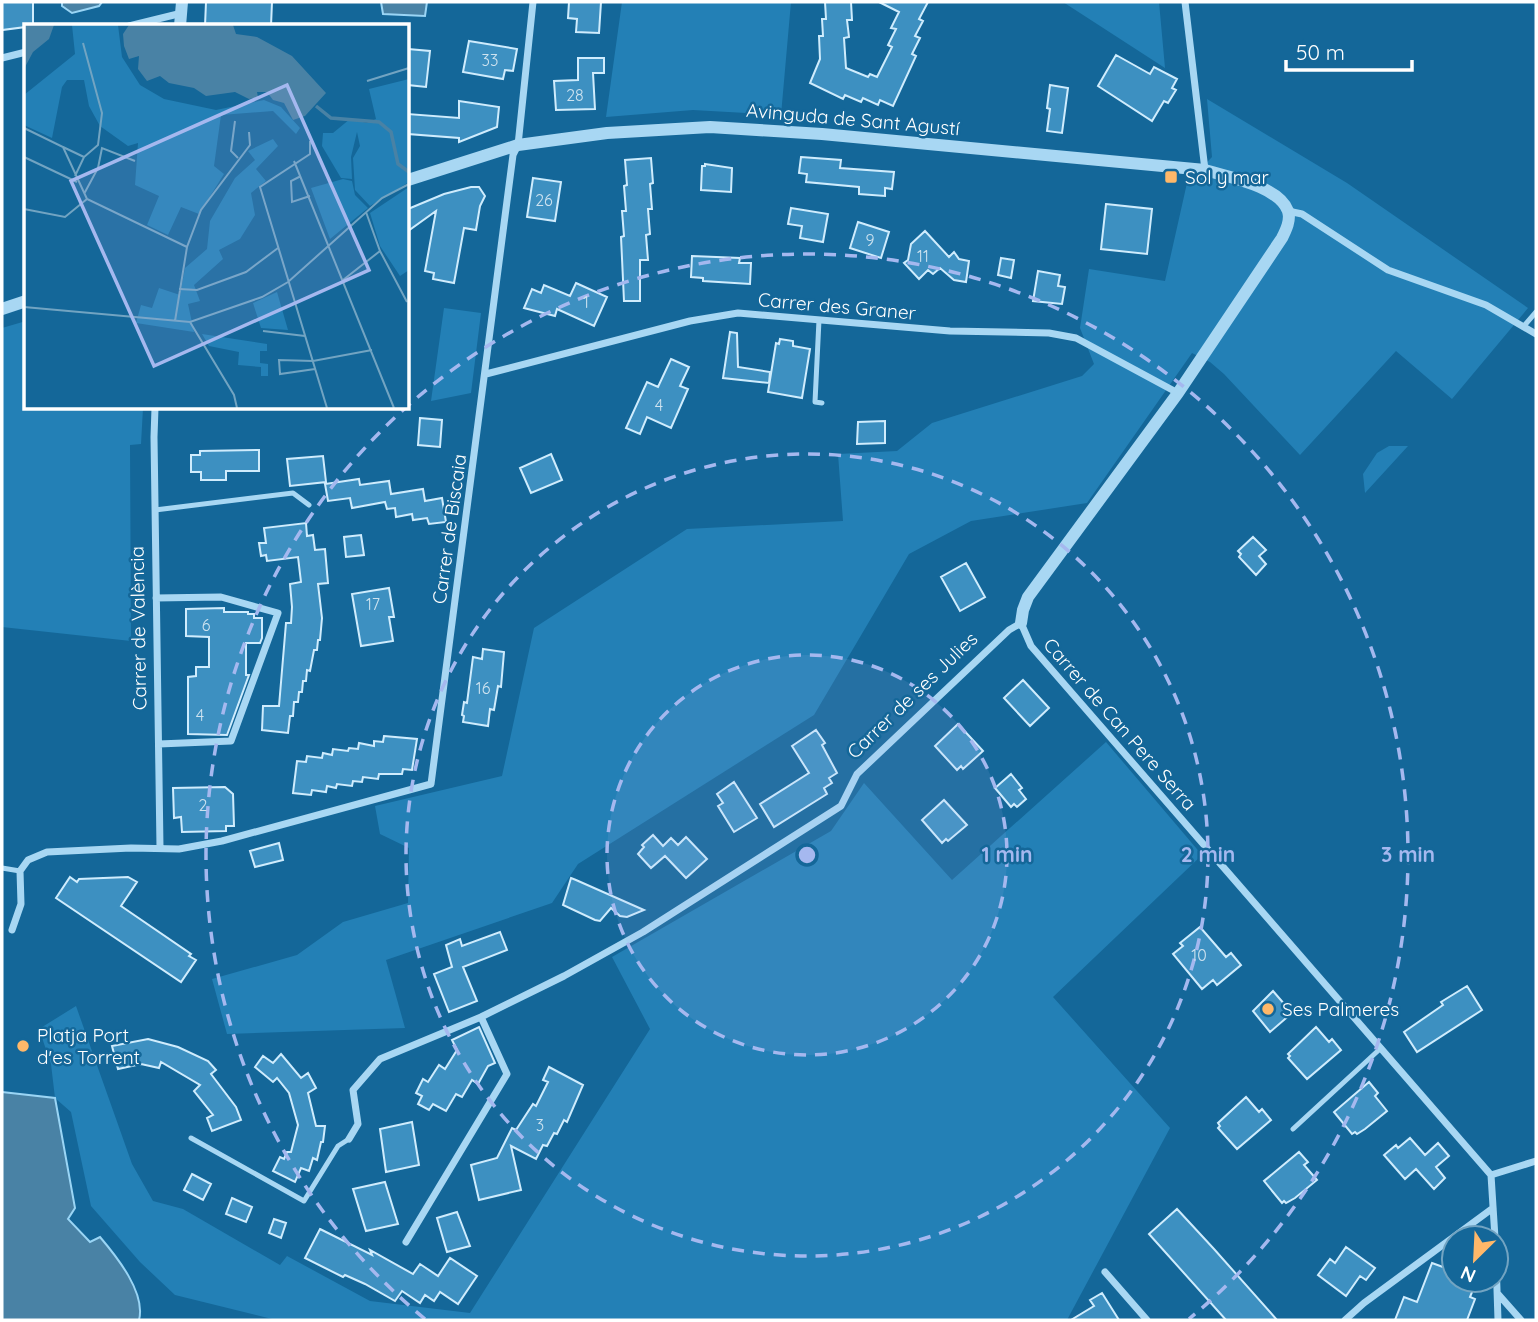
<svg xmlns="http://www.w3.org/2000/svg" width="1538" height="1322" font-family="Quicksand,sans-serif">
  <rect width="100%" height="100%" fill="#146799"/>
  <path fill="#2380b6" d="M622,2H791L781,115L693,110L606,117Z
    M1063,2H1159L1165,68Z
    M1207,99L1347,183L1528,308L1452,399L1396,351L1300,455L1224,374L1210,362L1192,353L1087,503L971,521L909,554L814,715L578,864L552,903L386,960L405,1028L227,1034L212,979L297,955L343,922L408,903L409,848L380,834L375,806L502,776L534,628L687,529L843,521L838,454L897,451L932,423L1082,376L1094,364L1080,328L1089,269L1165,281L1187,183L1212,157Z
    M444,308L481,313L471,393L431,401Z
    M26,321V408H143L141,444L130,445L131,641L2,627V328Z
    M1389,446H1408L1365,493L1363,474L1377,453Z
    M1106,742L1202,855L1053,997L1170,1128L1067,1320H276L175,1295L140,1262L91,1206L71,1112L55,1098L51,1064L39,1029L76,1006L132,1164L153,1201L183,1209L280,1265L287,1256L370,1301L470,1313L650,1029L612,957L831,831L864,783L952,880Z"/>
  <path fill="#4982a5" stroke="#9ad5f5" stroke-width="2" d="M62,2H102L99,6L72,13L62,6Z
    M381,2H427L425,16L383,14Z
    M2,1092L55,1098L75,1208L68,1219L90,1242L100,1237C117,1257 146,1293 139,1320H2Z"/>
  <path fill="#3d90c1" stroke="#cfecfd" stroke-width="2" d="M2,2H33V26L2,30Z
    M206,2H272L271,26H205Z
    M569,2H601L599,33L576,32L577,19L568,18Z
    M825,2H851L852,20H847L849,37L844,38L846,68L868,77L870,74L877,77L892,47L888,45L896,29L891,28L899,12L879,2H928L919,19L923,21L915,36L920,38L912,54L916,56L893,106L880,100L878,105L863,98L861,102L845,95L843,99L810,83L820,59L819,36H823L822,19H826Z
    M469,41L517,49L513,71L505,70L503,79L463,72Z
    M408,49L430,51L426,87L408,85Z
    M1116,55L1150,74L1154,67L1177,79L1172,88L1176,90L1168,103L1164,101L1152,121L1098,86Z
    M578,58H604V73H593L595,109L556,110L554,81L578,80Z
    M1050,85L1068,88L1062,133L1047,131L1050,109L1047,108Z
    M459,101L499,107L497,127L459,142V138L408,134V114L459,118Z
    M801,157L841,160L840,168L894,172L892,189L885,188V196L859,194V187L806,182L807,174L799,173Z
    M651,158L653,183L650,184L652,209H648L650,234L646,235L648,260H640V301H624L621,237L624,236L622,211H626L624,186L627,185L625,160Z
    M705,164L732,168L731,192L701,190L702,166H705Z
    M533,178L561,182L555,221L527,217Z
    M471,187H479L485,196L480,206L476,230L464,228L454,283L433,279L434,273L425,271L436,211L408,231V209L444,194Z
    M1106,204L1152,209L1147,254L1101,249Z
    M791,208L828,214L823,242L800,238L802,226L788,224Z
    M858,222L889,232L881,258L850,248Z
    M925,231L949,257L954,252L959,259L969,261L966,282L954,280L940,268L933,274L928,270L919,279L904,263L908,260L911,244Z
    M692,256L740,258L739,263H751L750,284L703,281V278L691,277Z
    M1001,258L1014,260L1011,278L998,275Z
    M1038,271L1060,275L1058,286L1065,287L1062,304L1033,301Z
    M576,283L607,297L594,326L557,309L555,316L524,308L532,289L541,293L544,285L570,296Z
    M730,332L737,333L738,367L770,372L769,383L723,378Z
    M780,339L793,341V346L810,349L802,398L768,392L776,343L779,344Z
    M671,359L689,367L680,386L688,389L671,428L647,417L640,434L626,428L647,382L658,387Z
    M420,418L442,420L440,447L418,445Z
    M885,421V443L857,444L858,422Z
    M259,450V471H226V480H201V472H191V455H200V451Z
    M551,454L562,480L531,493L520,468Z
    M323,456L326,482L290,486L287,459Z
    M359,479L360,485L389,481L391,494L423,489L425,501L442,498L446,522L429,524L427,518L413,520L412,514L396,517L395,508L387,509L385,502L352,508L350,498L328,501L325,484Z
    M306,523L307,536L313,535L315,550L325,549L328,583L318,584L322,618L320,640H318L317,650H314L310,671L307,670L306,681H303L302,692H299L298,702H294L293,716H290L288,733L262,730L263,706H279L286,623H291L292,607L290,584L301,582L298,557L267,561L266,555L261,556L259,543H266L264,528Z
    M361,535L364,555L346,557L344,537Z
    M1253,537L1266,550L1259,556L1266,564L1256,575L1239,557L1241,554L1238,551Z
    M966,563L985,597L960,611L941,577Z
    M389,588L394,617H389L393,641L361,646L352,594Z
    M224,608V612H248V614H254V618H262V638L260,643H246V675H249L227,735L188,734V677L196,676V667H209V637L186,636V609Z
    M483,649L504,652L501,687L498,686L494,710L490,709L488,726L463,722L464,716L462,715L464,702L467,703L473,657L482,659Z
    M1023,680L1049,708L1030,726L1004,698Z
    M958,724L983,751L963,769L961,766L957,770L935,746Z
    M816,730L825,743L822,745L837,773L829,778L832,783L824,788L827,794L774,827L760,804L809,773L792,746Z
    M384,736L417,739L412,770L403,769L402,774H379L378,779L363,777L362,782L353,781L352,786L337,784L336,788L327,786L326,792L312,790L311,795L293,793L297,761L306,762L307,756L322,758L323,753L332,755L333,749L348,751L349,748L358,749L359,743L374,746V741L383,742Z
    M1011,774L1022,788L1019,790L1026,799L1017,807L1014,804L1011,807L995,788Z
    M734,782L757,818L734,832L718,806L723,803L717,794Z
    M225,787L233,794L234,826H226V831L182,832L181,817L174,818L173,788Z
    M944,800L967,825L948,841L946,839L942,843L922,820Z
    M653,835L663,846L671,838L678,845L686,837L707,859L686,878L665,856L651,868L638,854L644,847L642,845Z
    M279,843L283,860L255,867L250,851Z
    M70,877L77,882L79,879L128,877L137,882L121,906L191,954L189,956L196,960L181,982L56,898Z
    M571,878L576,880L644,910L627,917L620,916L611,908L600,921L595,920L563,905Z
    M1200,927L1226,957L1231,953L1241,965L1217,985L1213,980L1202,989L1173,954L1183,946L1180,943Z
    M500,932L507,950L463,967L477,1001L449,1012L434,974L452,967L446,945L460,939L462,946Z
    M1467,986L1482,1010L1417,1052L1404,1032L1443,1005L1441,1002Z
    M1273,991L1292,1013L1270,1032L1253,1011Z
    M479,1027L495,1063L488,1066L478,1084L472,1080L462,1097L456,1094L446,1111L433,1104L429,1110L418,1104L422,1096L416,1093L423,1079L428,1082L439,1065L445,1069L457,1050L452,1040Z
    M1316,1027L1329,1042L1332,1039L1341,1050L1307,1079L1288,1058L1290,1056L1288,1054Z
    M148,1039L178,1047L208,1061L216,1070L211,1074L236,1107L241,1120L212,1131L207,1118L213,1115L194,1091L200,1085L161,1062L159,1068L141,1064L118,1069L112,1046Z
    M281,1054L301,1078L308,1073L316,1088L308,1093L316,1126H325L323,1142H321L317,1160L313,1158L309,1171L301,1168L295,1182L273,1171L280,1157L284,1159L287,1152H291L298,1125L289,1093L277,1078L273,1082L255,1067L263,1056L273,1063Z
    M549,1067L583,1085L567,1122L564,1120L557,1134L554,1133L547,1146L543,1145L536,1159L511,1146L521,1190L479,1200L471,1165L497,1158L512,1128L516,1130L533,1104L536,1106L548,1082L543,1080Z
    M1369,1082L1378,1093L1375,1096L1387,1111L1365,1129L1357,1134L1355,1132L1352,1134L1334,1112Z
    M1246,1097L1259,1112L1262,1109L1271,1120L1237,1149L1218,1128L1220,1126L1218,1123Z
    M412,1122L419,1165L386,1172L380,1129Z
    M1410,1138L1425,1155L1438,1143L1449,1156L1436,1167L1445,1178L1434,1189L1416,1169L1405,1179L1384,1155L1396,1145L1398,1148Z
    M1299,1152L1308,1162L1304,1165L1317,1180L1295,1198L1286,1203L1284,1201L1282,1203L1264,1181Z
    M192,1174L211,1184L203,1200L184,1190Z
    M385,1182L398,1224L366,1231L353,1189Z
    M232,1198L252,1207L246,1222L226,1214Z
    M1177,1209L1214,1249L1277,1320H1226L1149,1234Z
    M457,1212L470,1246L447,1252L437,1218Z
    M274,1219L286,1223L281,1238L269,1233Z
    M320,1229L372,1255L370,1250L413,1274L420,1264L438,1276L450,1258L477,1276L458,1304L440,1292L434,1301L425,1295L420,1303L402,1291L395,1301L365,1284L345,1275L343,1277L305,1258Z
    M1346,1247L1375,1268L1366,1280L1360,1276L1346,1296L1318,1275L1330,1259L1335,1263Z
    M1432,1263L1454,1271V1280H1477L1470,1297L1475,1299L1467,1320H1395L1404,1297L1417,1302Z
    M1102,1293L1119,1320H1071L1094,1306L1090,1300Z"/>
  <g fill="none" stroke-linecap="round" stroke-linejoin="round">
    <path stroke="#a8d7f3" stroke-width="5" d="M819,320L815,402L822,403
      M1523,327L1536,312
      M155,510L293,493L309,505
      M2,868L20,871
      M1293,1129L1381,1048
      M191,1138L304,1201L338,1146L349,1139"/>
    <path stroke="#a8d7f3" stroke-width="7" d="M1185,2L1205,170
      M129,26L182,13
      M2,58L26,52
      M1288,211L1302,214L1388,270L1486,305L1536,334
      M486,374L690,321L738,313L950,331L1049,333L1076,338L1178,393
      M155,408L154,437L160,847
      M156,598L221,597L278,613L231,741L159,744
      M12,930L21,904L20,871L28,860L47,852L131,848L179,849L222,841L431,784L513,155L518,145L533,2
      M349,1139L358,1124L353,1090L380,1059L481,1017L564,976L643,932L841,806L857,774L1009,630L1021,623L1031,646L1491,1175L1495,1238
      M1491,1175L1536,1161
      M406,1242L507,1074L481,1017
      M1496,1259L1498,1320
      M1105,1272L1147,1320
      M1498,1294L1521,1320
      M1345,1320L1364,1303L1493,1208"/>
    <path stroke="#a8d7f3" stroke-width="12" d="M180,26L182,2
      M408,180L518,145L607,133L710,127L822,134L1205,170C1228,177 1279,186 1288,211C1291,220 1286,230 1282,238L1178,393L1028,597L1023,610L1021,623
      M2,309L26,301"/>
  </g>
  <circle cx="807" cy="855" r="200" fill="#a5b8ef" fill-opacity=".12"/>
  <g fill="none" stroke="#a5b8ef" stroke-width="3.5" stroke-dasharray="12 9">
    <circle cx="807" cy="855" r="200"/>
    <circle cx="807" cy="855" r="401"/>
    <path d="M425 1319A601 601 0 1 1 1189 1319"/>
  </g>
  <g fill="#ffb869" stroke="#146799" stroke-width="2.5">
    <rect x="1164" y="170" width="14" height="14" rx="3.5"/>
    <circle cx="1268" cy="1009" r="7"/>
    <circle cx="23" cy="1046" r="7"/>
  </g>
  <g text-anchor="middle" stroke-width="5" stroke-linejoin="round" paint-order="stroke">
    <g font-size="16" fill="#cee3f0">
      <text x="490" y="66">33</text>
      <text x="575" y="101">28</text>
      <text x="544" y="206">26</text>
      <text x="870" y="246">9</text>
      <text x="923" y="262">11</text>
      <text x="586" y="308">1</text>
      <text x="659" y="411">4</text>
      <text x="373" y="610">17</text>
      <text x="206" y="631">6</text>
      <text x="483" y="694">16</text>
      <text x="200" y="721">4</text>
      <text x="203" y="811">2</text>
      <text x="1199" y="961">10</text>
      <text x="540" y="1131">3</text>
    </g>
    <g font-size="19" fill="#fff" stroke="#146799">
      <text transform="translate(853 119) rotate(5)" y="7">Avinguda de Sant Agustí</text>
      <text transform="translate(837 306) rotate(5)" y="7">Carrer des Graner</text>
      <text transform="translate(449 529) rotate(-82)" y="7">Carrer de Biscaia</text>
      <text transform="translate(138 628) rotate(-91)" y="7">Carrer de València</text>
      <text transform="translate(912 695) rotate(-44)" y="7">Carrer de ses Julies</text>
      <text transform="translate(1120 724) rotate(49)" y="7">Carrer de Can Pere Serra</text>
    </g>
    <g font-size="19" fill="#fff" stroke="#146799" text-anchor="start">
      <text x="1185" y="184">Sol y mar</text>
      <text x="1282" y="1016">Ses Palmeres</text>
      <text x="37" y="1042">Platja Port<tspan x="37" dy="22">d'es Torrent</tspan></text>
    </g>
  </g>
  <g transform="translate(24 24)">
    <rect width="385" height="385" fill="#146799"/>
    <path d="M48,1H94L98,33L116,61L140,75L192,86L240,76L257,83L276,104L272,110L249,87L197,91L190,142L200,150L175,190L157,183L144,211L123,201L135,172L111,161L114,119L104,122L76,102L65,82L60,56H43L38,63L28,114L0,101V71L51,30ZM385,55V158L346,182L331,166L329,134L336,122L333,108L327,133L328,155L317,154L298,122L299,109H309L326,95L343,99L352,95L345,65ZM249,115L254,122L232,145L242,157L227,169L231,191L216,215L195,226L199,235L170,261L176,277L164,280L170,308L112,299L117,281L128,284L135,264L156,271L161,244L183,225L186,197L211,154L231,136L224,127ZM319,155L328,157L331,171L344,184L306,215L287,164ZM385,163V246L376,252L356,222L346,189ZM253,268L264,306L237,304L229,279ZM178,310L243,320V327H236V339L244,340V352H237V343L214,341L215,328L185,322Z" fill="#2380b6"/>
    <path d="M0,1H30L25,15L9,28L0,45ZM105,1H209L212,10L233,13L268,32L302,69L281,92L269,96L260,79L249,76L243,68H233L234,73L225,75L211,68L182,72L170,64L145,59L136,52L123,57L114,45L115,32L105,35L100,22L99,10Z" fill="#4982a5"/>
    <path fill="none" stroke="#4982a5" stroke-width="3.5" d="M292,82L307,94L355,98L367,108L374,140L385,148"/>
    <path fill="none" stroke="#72a4c2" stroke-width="2" d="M343,57L385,44M211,97L207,127L214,134M0,104L39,123L63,175L163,223M286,117V130L236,163L303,384M39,123L60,133M0,133L53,158M270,137L370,384M51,152L60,133L74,121L78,89L59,19M277,152L267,157L268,178L286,172M60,170L74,144L78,124L111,137M0,185L41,193L63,175M342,188L356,227L383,278M319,256L356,227M155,265L173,266L222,248L254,224M0,283L166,298L238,273L264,258L358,174L385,160M151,297L163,223L177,186L226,121L225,108M166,298L210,371L213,384M239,307L281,312M291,345L256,350L255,336L289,337L348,326"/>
    <path fill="#a5b8ef" fill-opacity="0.15" stroke="#a5b8ef" stroke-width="3.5" d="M263,61L345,246L130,342L47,157Z"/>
    <rect width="385" height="385" fill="none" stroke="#fff" stroke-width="3.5"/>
  </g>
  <circle cx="807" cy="855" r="10" fill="#a5b8ef" stroke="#146799" stroke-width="3.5"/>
  <g font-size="21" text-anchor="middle" font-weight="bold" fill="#a5b8ef" stroke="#146799" stroke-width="5" stroke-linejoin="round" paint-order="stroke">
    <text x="1007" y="862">1 min</text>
    <text x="1208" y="862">2 min</text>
    <text x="1408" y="862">3 min</text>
  </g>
  <rect width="1538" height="1322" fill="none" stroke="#ffffff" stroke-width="7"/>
  <g transform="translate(1475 1259) rotate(204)"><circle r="33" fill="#146799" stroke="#72a4c2" stroke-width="2"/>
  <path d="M0-5L12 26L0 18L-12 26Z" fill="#ffb869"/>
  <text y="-10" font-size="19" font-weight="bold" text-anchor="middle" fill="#ffffff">N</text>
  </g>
  <path d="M1286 60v10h126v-10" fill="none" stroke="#ffffff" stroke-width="3.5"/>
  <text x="1296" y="60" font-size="21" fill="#ffffff" stroke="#146799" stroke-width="5" paint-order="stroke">50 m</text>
</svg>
